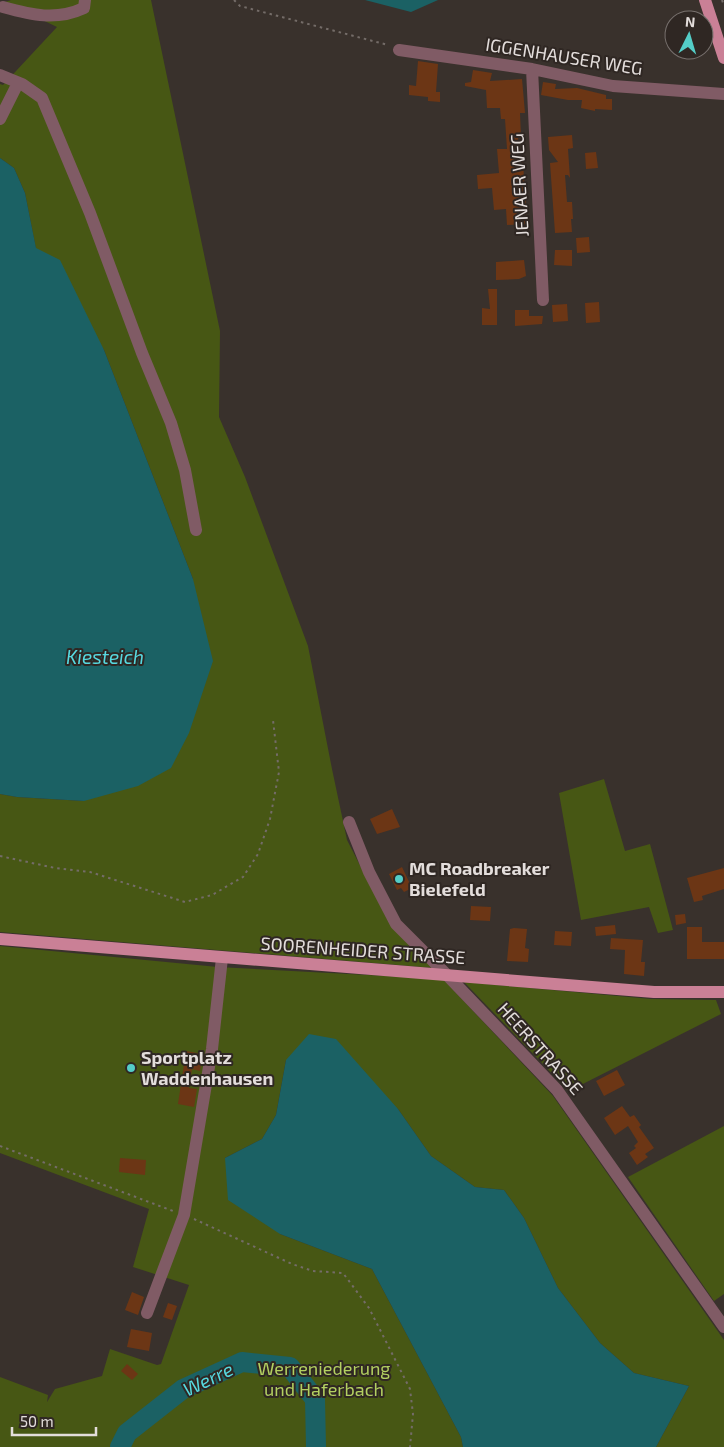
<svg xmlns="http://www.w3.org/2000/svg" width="724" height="1447" font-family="'Exo 2',sans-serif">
  <rect width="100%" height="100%" fill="#39312c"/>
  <path fill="#475714" d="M11,0H151L220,331L219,417L245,477L308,646L332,769L347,840L389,922L434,968L0,932V794L17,797L84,801L193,579L104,350L36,249L25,193L14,168L0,158V84L3,85L57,27L5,2Z
    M604,779L625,851L650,844L673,930L658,933L649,907L581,920L559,793Z
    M0,946L218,967L443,979L553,1096L724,1340V1447H656L689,1386L634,1373L600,1343L558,1288L524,1218L504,1190L475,1187L431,1156L398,1109L286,1060L276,1115L262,1139L225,1158L280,1234L372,1269L461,1437L463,1447H0V1377L48,1395L47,1402L55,1389L102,1376L110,1349L157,1365L161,1364L189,1285L133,1267L149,1209L0,1153Z
    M464,982L651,999L716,1000L721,1014L569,1091Z
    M724,1126V1294L714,1301L628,1177Z"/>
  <path fill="#1b6164" d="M365,0H438L411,12Z
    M0,158L14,168L25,193L36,248L60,260L104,350L193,579L213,661L189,733L171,768L138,786L84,801L17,797L0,794Z
    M309,1034L336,1039L398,1109L431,1156L475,1187L504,1190L524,1218L558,1288L600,1343L634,1373L689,1386L656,1447H463L461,1437L372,1269L280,1234L228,1200L225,1158L262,1139L276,1115L286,1060Z"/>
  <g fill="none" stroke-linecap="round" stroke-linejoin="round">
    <path stroke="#1b6164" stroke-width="20" d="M120,1447L127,1433L183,1389L242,1362L290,1367L315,1399L316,1447"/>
  </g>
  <path fill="#6c3615" d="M418,61L438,64L436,92H440V102L428,101V97L409,95V85L416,86Z
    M473,70L492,73L490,81L522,79L525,113H520L521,137H518L520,162H523L527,224L507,225L506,209L494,210L492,188L478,189L477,175L499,173L497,149H507L505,119H501L500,108H487L486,90L465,86V83L471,82Z
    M543,82L556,84L555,89L577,88L606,95V99H600H612V110L595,109V111L581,108L582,100H568L541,95Z
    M572,135L573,148L568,149L570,178L568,175H565L567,202H572L573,219H571L572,232L555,233L550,163L558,162L549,150L548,137Z
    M596,152L598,168L586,169L585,153Z
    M589,237L590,252L577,253L576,238Z
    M555,250H572V266L554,265Z
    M524,260L526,276L519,279L496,280V262Z
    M488,289H497V325H482V308L490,309Z
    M599,302L600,322L586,323L585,303Z
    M567,304L568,321L553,322L552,305Z
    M515,310H529V316H543L542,324L515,326Z
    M392,809L400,827L377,834L370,819Z
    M402,867L412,888L404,892L401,888L397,890L389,874Z
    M724,868V889L702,896L703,900L694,902L687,878Z
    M471,906L491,907L490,921L470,920Z
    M685,914L686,923L676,925L675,915Z
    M615,925L616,934L596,936L595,927Z
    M687,927H702V942H724V959H687Z
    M514,928L527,929L525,948L529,949L528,962L507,961L510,929Z
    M555,931L572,932L571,946L554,945Z
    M611,938L643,940L641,962H645L644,976L624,974L625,950L610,949Z
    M186,1051L203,1054L200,1071L192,1069L189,1088L197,1089L194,1107L178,1104Z
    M617,1070L625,1085L604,1096L596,1081Z
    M622,1106L630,1117L634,1115L641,1125L639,1127L654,1148L645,1154L648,1157L637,1165L629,1153L636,1148L634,1146L638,1142L628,1126L615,1135L604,1118Z
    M120,1158L146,1160L145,1175L119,1172Z
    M132,1292L144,1297L138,1315L125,1310Z
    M168,1303L177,1306L172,1320L163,1317Z
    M131,1329L152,1333L149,1351L127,1347Z
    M127,1364L138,1374L132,1380L121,1371Z"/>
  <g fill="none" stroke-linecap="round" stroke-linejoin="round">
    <path stroke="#746c68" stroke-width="2" stroke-dasharray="2.5 4" stroke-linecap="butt" d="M234,0L240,6L388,45
      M722,0L724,6
      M0,856L55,868L90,872L185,902L212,895L243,877L258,854L270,819L279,772L273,720
      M0,1146L173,1211
      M194,1219L292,1264L313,1271L343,1273L369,1308L410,1389L413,1414L410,1447"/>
    <path stroke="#805b65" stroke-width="12" d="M3,7C32,15 56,21 84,8L85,0
      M399,50L532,69L613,86L724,94
      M532,69L543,300
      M0,75L22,84L42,98L90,213L142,353L171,423L185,470L196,530
      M0,119L18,83
      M349,822L369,872L396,924L447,975L557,1090L724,1327
      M147,1313L184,1215L212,1049L222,958"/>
    <path stroke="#ca8096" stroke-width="12" d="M705,0L724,58
      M0,939L654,992H724"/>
  </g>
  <g fill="#54cdc7" stroke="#2f2723" stroke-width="2">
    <circle cx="399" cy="879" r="5"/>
    <circle cx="131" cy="1068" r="5"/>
  </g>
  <g text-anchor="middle" stroke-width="4" stroke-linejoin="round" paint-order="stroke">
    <g font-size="18" fill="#e3dddb" stroke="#2f2723">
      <text transform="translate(564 57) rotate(9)" y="6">IGGENHAUSER WEG</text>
      <text transform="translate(520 185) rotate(-93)" y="6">JENAER WEG</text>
      <text transform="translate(363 951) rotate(4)" y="6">SOORENHEIDER STRASSE</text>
      <text transform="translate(540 1049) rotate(48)" y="6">HEERSTRASSE</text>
    </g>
    <g font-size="18" font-weight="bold" fill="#e3dddb" stroke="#2f2723" text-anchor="start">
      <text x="409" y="875">MC Roadbreaker<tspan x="409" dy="21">Bielefeld</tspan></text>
      <text x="141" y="1064">Sportplatz<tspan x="141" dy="21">Waddenhausen</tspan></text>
    </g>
    <g font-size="18" fill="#b3d061" stroke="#2f2723">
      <text x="324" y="1375">Werreniederung<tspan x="324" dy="21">und Haferbach</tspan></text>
    </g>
    <g font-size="19" font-style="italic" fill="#57d9e0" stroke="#2f2723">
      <text x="105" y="664">Kiesteich</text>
      <text transform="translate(208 1379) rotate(-26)" y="7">Werre</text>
    </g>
  </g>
  <g transform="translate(689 35) rotate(5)"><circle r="24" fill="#2f2723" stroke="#77706d"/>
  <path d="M0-4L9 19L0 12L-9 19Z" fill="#54cdc7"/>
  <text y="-8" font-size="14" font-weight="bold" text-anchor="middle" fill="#e3dddb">N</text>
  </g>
  <path d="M12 1427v8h84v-8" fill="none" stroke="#e3dddb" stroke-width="2.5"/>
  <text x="20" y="1427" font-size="15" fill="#e3dddb" stroke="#2f2723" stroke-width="4" paint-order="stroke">50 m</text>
</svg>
